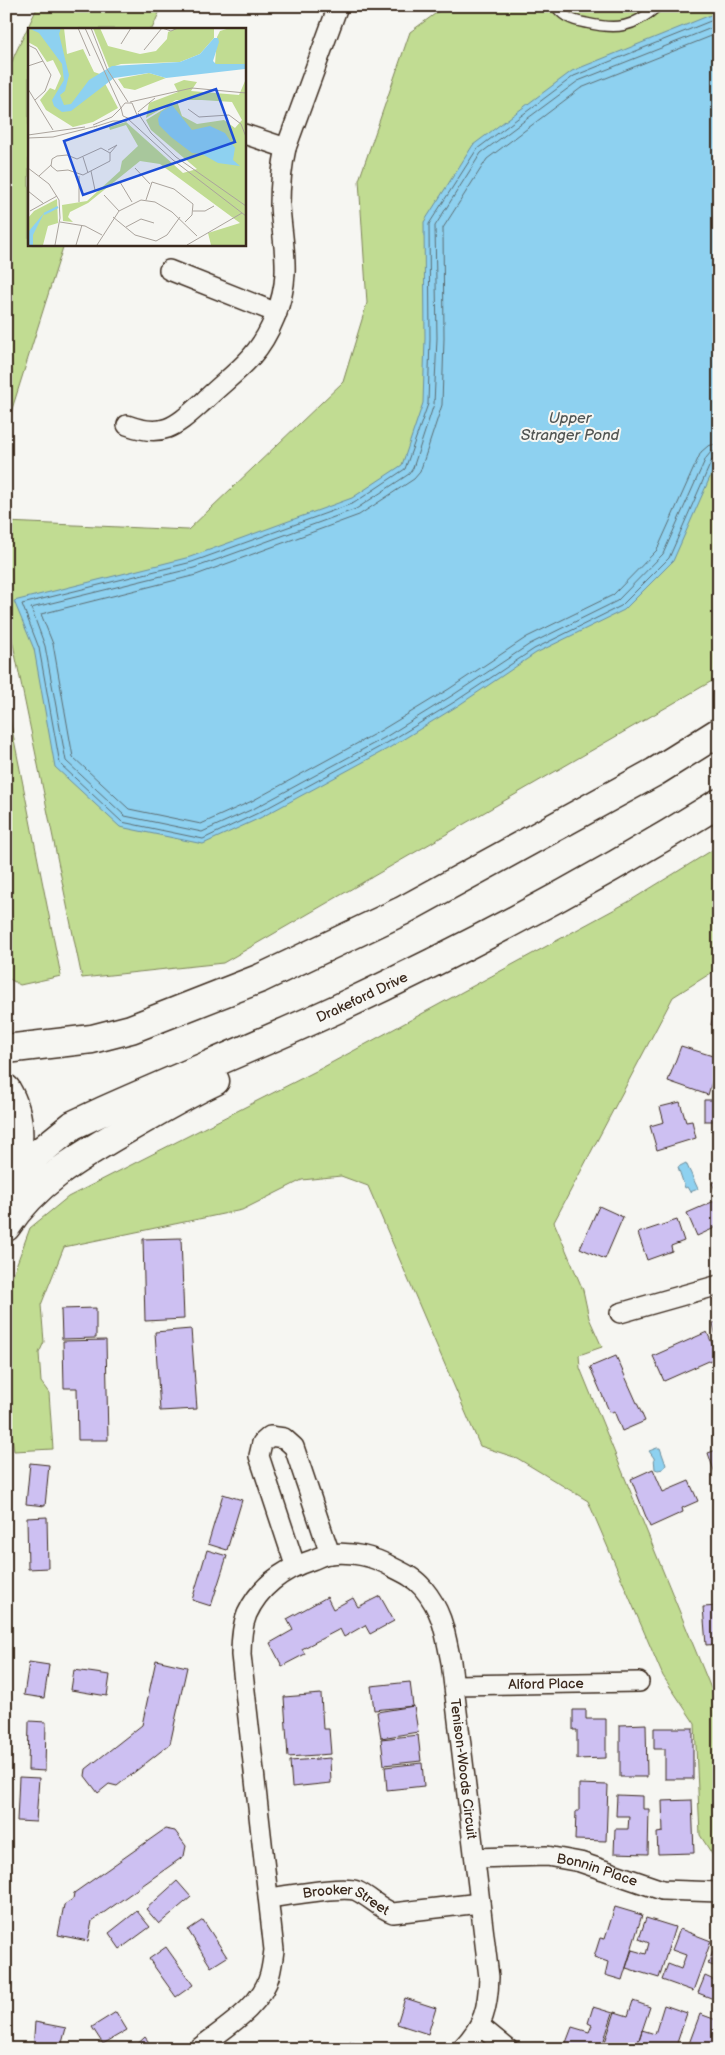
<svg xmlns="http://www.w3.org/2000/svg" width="725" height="2055" font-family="'Balsamiq Sans',sans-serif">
  <rect width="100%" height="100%" fill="#f6f6f2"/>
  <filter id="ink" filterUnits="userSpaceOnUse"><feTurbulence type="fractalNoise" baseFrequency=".02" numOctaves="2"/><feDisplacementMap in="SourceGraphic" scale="10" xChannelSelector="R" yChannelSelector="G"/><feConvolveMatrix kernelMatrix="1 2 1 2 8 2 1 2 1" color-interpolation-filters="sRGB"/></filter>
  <g filter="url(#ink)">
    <path fill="#c1dc92" stroke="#7e8358" d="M38,6H162L152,29H29V244H64L6,428V78L15,54Z
      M446,6H719V677L223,963L82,978L6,610V522L188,530L343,382L367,303L359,180L410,32Z
      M6,699L61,976L20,985L6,977Z
      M719,846V968L673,997L554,1222L583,1290L589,1318L602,1347L579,1355L580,1368L719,1708V1865L700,1835L695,1724L663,1676L588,1501L517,1458L480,1446L368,1186L341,1176L302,1180L242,1210L64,1247L41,1305L44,1342L39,1353L41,1382L49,1393L53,1449L14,1451L6,1398V1293L30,1228L68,1197L320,1069L628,902Z"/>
    <path fill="#8ed1f0" stroke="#6d8e9c" d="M713,14H719V457L673,561L624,610L536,653L459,705L389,748L260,818L203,844L120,827L55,767L34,649L14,601L190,557L352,498L402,465L423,403L425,338L424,222L473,145L572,71Z
      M686,1163L698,1189L690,1192L687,1187L685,1188L678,1167Z
      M657,1448H660L666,1465L663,1469L658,1470L655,1469L654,1458L649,1451Z"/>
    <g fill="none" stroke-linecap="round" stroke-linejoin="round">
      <path stroke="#5c6d72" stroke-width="1" d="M719,19L713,20L574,76L477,149L429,224L430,338L428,404L405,469L354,503L192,562L22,604L39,648L60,764L122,822L203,839L258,813L387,743L456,701L534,649L621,606L669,558L712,460L719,457
        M719,25L578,81L481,153L435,226L437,338L434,404L413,468L409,474L356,509L194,568L31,608L45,646L66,761L125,816L202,832L255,808L384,738L453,695L530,644L617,601L663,554L706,458L711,452L719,451
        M719,33L581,88L487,159L443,228L444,338L442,405L420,472L414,479L359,515L196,575L41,614L53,644L73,757L129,809L201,824L252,801L380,731L449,689L527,637L613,595L657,550L701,452L708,446L719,443"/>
    </g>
    <path fill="#cdc0f2" stroke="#3b2a1e" d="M718,983H719V1026L711,1025Z
      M681,1046L719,1058L708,1095L668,1081Z
      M704,1100H719V1121H704Z
      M680,1102L686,1122L692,1121L696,1138L657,1150L650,1126L664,1122L660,1107Z
      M719,1180V1226L697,1236L687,1213L719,1199L712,1183Z
      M599,1206L623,1217L605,1259L580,1248Z
      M677,1220L684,1241L671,1246L672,1251L647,1260L638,1233Z
      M181,1238L184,1319L145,1321L143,1239Z
      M96,1308V1338L62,1339L61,1309Z
      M719,1322V1342H717L713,1323Z
      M191,1329L197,1409L160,1411L155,1332Z
      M707,1332L718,1357L664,1381L653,1356Z
      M106,1340L108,1440H78L77,1388H64L63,1341Z
      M616,1356L645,1421L622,1431L614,1411L610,1413L590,1367Z
      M719,1449V1485L708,1453Z
      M30,1463L49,1465L45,1506L26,1504Z
      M653,1469L663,1492L689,1481L698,1501L682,1508L683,1512L650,1527L631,1479Z
      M223,1494L242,1500L227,1550L208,1544Z
      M47,1517L48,1568L28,1569L27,1518Z
      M207,1550L227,1556L211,1606L192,1600Z
      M380,1596L394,1621L370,1634L365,1625L344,1637L340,1629L302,1649L305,1654L282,1666L270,1643L293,1630L287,1619L327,1597L333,1609L353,1598L358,1607Z
      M719,1606V1644L706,1645L703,1607Z
      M156,1660L187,1667L170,1744L117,1786L109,1784L98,1793L85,1776L86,1769L142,1725Z
      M29,1662L49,1665L44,1698L24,1695Z
      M74,1670L110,1675L107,1696L71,1690Z
      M410,1682L413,1706L374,1710L371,1686Z
      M321,1694L323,1729H329L331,1754L288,1757L284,1697Z
      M414,1706L418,1732L381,1738L377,1712Z
      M573,1710H586V1719H606V1758L577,1759V1730H573Z
      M29,1721L46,1722L45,1771L28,1770Z
      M646,1724L647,1777H620V1725Z
      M654,1728H693V1779H665V1749H654Z
      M418,1735L421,1761L384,1765L381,1739Z
      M330,1758L331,1783L292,1787L290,1761Z
      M422,1763L424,1786L387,1790L385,1767Z
      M19,1777L39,1778L36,1822L17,1821Z
      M579,1784L608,1785L606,1841L575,1840L576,1811H579Z
      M617,1795L643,1796V1809H649L648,1854L614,1853L615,1829H628L629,1816H616Z
      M692,1800L694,1853L658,1854L657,1833L663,1832L662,1801Z
      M165,1829L175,1831L186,1846L184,1856L92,1921L88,1941L58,1935L64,1905L73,1899L74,1893Z
      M177,1881L191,1897L159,1924L146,1909Z
      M615,1907L642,1915L622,1980L605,1975L608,1962L594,1957L600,1938L605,1939Z
      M137,1911L150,1927L120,1949L109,1933Z
      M646,1918L675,1927L659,1978L626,1968L632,1950L646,1954L649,1943L639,1939Z
      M203,1920L227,1957L211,1967L188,1930Z
      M680,1929L711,1941L693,1991L662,1980L668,1964L681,1969L686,1955L672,1950Z
      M717,1942L719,1943V1968L708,1964Z
      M166,1947L193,1985L176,1997L149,1959Z
      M719,1974V2001L698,1993L705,1976L716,1981Z
      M405,1998L436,2008L428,2034L397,2024Z
      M633,2001L650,2007L636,2049H615L604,2045L615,2012L628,2016Z
      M664,2005L687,2013L675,2049H636L642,2030L655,2034Z
      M593,2007L613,2013L601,2049L564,2048L572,2027L589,2032L592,2025L588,2023Z
      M116,2012L127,2030L103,2044L92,2027Z
      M700,2014L719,2021V2038L715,2049H687Z
      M35,2022L66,2028L62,2043L63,2049H33Z
      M145,2037L154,2049H132Z
      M350,2041L375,2049H348Z"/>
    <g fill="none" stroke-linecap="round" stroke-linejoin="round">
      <defs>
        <path id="service" d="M556,6C562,17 574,21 586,23C617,30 633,28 658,6"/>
        <g id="minor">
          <path d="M244,134L286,148"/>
          <path d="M169,270L277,313"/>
          <path d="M127,425C165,439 177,425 204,401C219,386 237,373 251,357C270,336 284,301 285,273C286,250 281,227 280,205C280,186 282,166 286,148L338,6"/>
          <path d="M620,1313L719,1285"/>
          <path d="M295,1565L259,1456L262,1443L270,1436L284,1438L294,1447L330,1554"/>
          <path id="s1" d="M454,1685L639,1682"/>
          <path id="s2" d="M475,1858L547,1856L580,1862L662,1890L719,1892"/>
          <path id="s3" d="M269,1898C287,1896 343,1885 357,1891C370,1897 379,1908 393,1913L480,1903"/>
          <path d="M480,2026L508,2049"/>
          <path id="s4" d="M198,2049C223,2029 262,2007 270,1974C272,1966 273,1958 274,1950L241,1655C241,1642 242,1626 247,1614C260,1586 284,1569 312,1560C318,1558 324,1554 330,1554C351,1551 375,1557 392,1567C404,1573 415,1578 423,1588C443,1612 445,1633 451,1662L489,1977C488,2008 484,2026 461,2049"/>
        </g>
        <g id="trunk">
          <path d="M6,1049L92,1039L131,1029L261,978L402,911L655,772L719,732"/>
          <path d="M6,1089C22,1116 23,1151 6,1178"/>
          <path id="s5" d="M6,1185L36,1155L73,1125L103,1111C181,1076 261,1044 339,1008C469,947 597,879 719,803"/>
          <path d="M6,1227C36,1181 81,1156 127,1129C156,1112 185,1095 215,1081"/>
        </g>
      </defs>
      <use href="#service" stroke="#3b2a1e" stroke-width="12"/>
      <use href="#minor" stroke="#3b2a1e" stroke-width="22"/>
      <use href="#trunk" stroke="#3b2a1e" stroke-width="31"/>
      <use href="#service" stroke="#f6f6f2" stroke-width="9"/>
      <use href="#minor" stroke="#f6f6f2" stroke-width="19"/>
      <use href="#trunk" stroke="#f6f6f2" stroke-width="28"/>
    </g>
  </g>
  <g text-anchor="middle" stroke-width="4" stroke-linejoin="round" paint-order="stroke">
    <g font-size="14" fill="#3b2a1e" stroke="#f6f6f2">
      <text dy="5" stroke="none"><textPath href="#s5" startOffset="406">Drakeford Drive</textPath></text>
      <text dy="5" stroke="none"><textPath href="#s1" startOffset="92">Alford Place</textPath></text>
      <text dy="5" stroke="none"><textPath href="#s4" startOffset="865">Tenison-Woods Circuit</textPath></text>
      <text dy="5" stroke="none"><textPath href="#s2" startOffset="124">Bonnin Place</textPath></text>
      <text dy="5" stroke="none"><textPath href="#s3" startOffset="80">Brooker Street</textPath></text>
    </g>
    <g font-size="15" font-style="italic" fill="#505452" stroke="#f6f6f2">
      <text x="570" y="423">Upper<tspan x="570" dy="17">Stranger Pond</tspan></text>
    </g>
  </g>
  <g transform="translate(28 28)">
    <rect width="218" height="218" fill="#f6f6f2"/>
    <path d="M0,0H36L39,26L55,21L66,44L72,46L90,80L65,94L45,99L18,82L12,72L22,60L27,62L33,48L25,32L19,34L9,19L0,14ZM65,0H72L80,18L112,26L128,23L139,11L140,4L149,0H186V10L172,26L152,34L93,36L81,40ZM202,0H217V36H187L189,9L192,3ZM121,45L138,50L107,62L96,60L90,51ZM156,52L169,54L163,63L211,67L217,53V217H183L180,205L212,195L132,136L112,133L60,175L42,184L40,189L45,194L35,193L34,177L59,173L92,143L94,133L110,118L98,97L82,102L81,99L98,94L155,145L169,141L123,102L118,92L149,73L154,88L169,96L196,92L207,100L214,92L204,74L174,72H148L118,90L121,75L150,64L146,56ZM29,171L30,195L20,198L15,217H0V190L6,183Z" fill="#c1dc92"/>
    <path d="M0,0H33L31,6L41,47L37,63L32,67L36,77L43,76L61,52L84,38L152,34L172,26L186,10H190L191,14L185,33L188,36H217V41L138,50L121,45L86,50L43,83L34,84L26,78L24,72L36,52L34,36L11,5ZM144,77L164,102L182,98L197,105L207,120L205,132L212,138L190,135L174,126L164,125L143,109L131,97L130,91L133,84ZM16,185L5,207V217H0L1,203Z" fill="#8ed1f0"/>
    <path fill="none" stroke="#8ed1f0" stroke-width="2.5" d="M16,186L30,179"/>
    <path fill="none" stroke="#aba49d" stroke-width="1" d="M50,0L62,28M57,0L93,80L97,75H104L109,87M63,0L79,41L100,74M134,0L143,3L150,0M93,16L103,0M0,17L8,21L23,47L17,63L7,72M116,22L134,0M0,38L15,33M0,61L25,102M102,74L164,60L218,65M93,80L95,88L102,91M160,81L171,89L201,87L213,96L218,109M110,84L127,70M110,85L123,105L148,129L218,178M100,91L145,132L218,188M65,97L84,89L93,80M66,99L85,93H99M0,107L57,99M0,110L25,109L69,98M73,120L82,125V133L55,147L40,142L29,143L23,138L24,131L29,128L39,127L49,131ZM80,122L89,117L82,125M55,129L60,145M0,140L21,156L31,172L32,190L27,217M107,140L122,156M63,143L67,162M11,148L23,137M51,148V174M92,154L104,174M0,163L15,175M76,167L91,183M118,172L124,154L146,161L165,176L164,187L157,194M2,183L29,168M165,183H177L186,178M85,189L107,207L128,213L139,207L152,189M32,194L57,198L74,207M98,199L113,191L126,195M48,217L54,197M69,217L91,183L113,172L127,174L144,184L169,208M159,217L214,185"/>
    <path fill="#1d4ed8" fill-opacity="0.15" stroke="#1d4ed8" stroke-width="2.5" d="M188,61L207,114L55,167L36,113Z"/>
    <rect width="218" height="218" fill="none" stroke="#3b2a1e" stroke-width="2.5"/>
  </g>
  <rect width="725" height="2055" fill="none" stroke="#f6f6f2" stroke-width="25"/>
  <rect x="12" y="12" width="700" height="2030" fill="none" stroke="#3b2a1e" stroke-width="2" filter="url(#ink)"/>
</svg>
